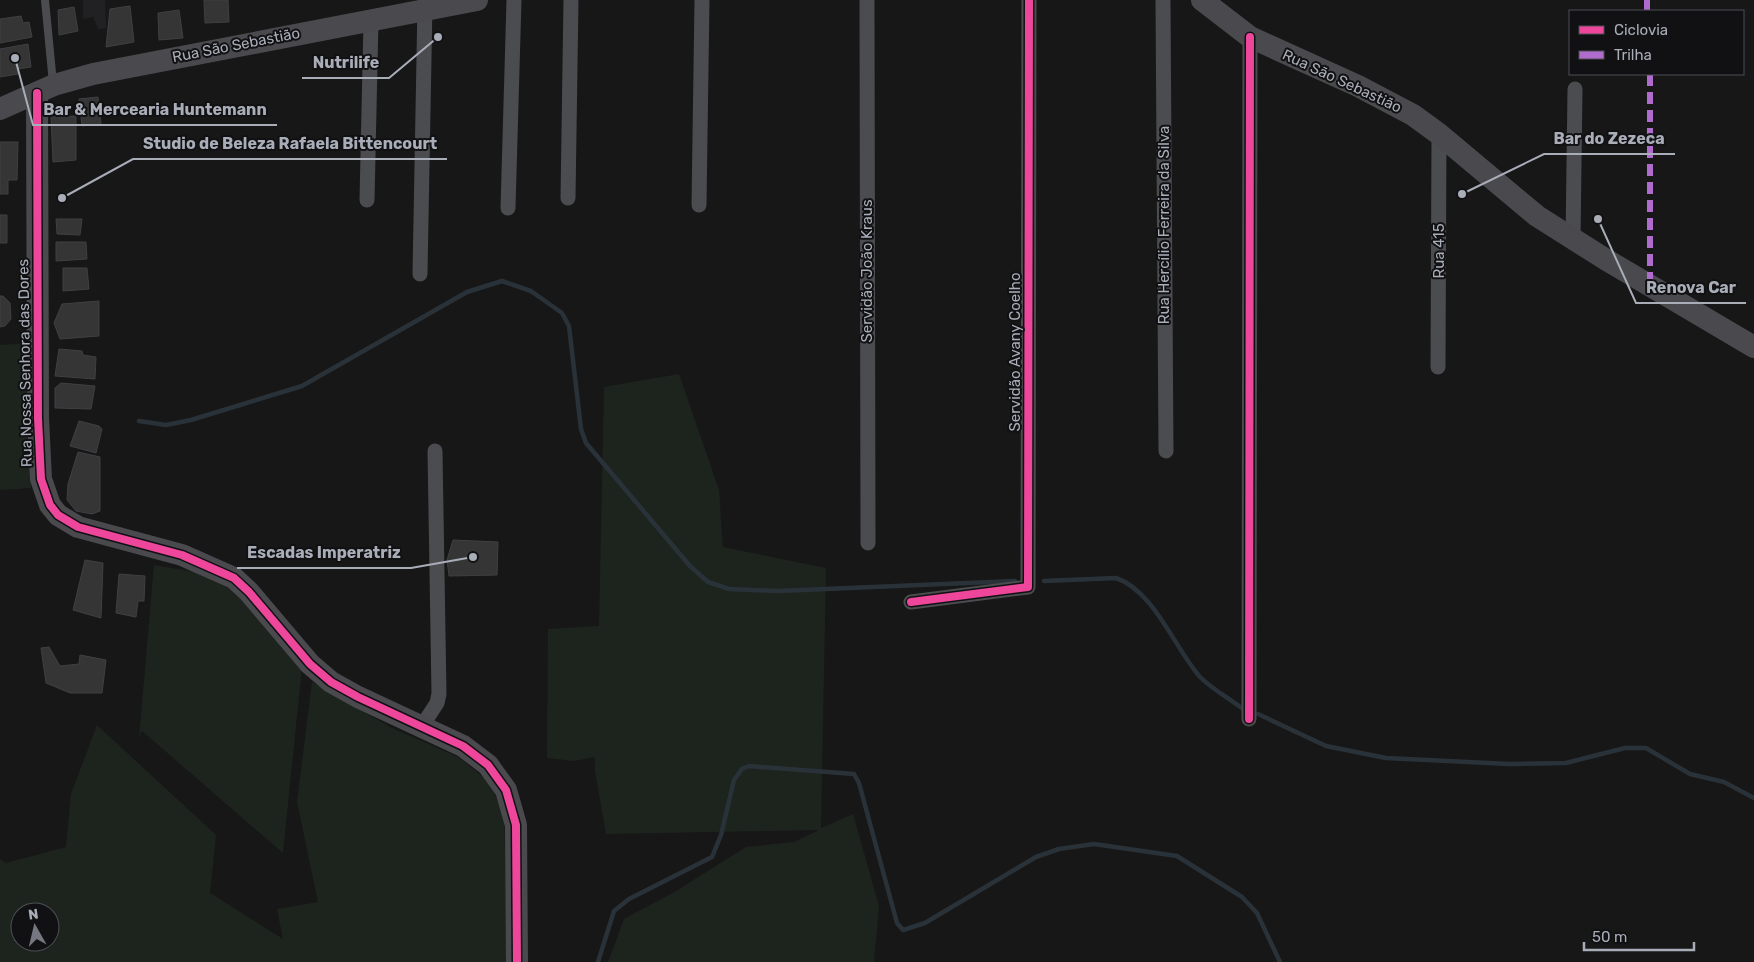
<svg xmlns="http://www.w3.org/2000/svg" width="1754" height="962" font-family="Rubik,sans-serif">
  <rect width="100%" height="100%" fill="#171717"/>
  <path fill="#212123" d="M83,0H105L106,28L98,29L93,17L83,19Z"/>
  <path fill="#1d241e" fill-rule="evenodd" d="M29,343L31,488L0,490V345Z
    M679,374L719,490L723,547L826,568L821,828L853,814L879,906L874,962H608L624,919L676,891L746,847L794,842L819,830L606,834L595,771V757L574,761L547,758L548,629L599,626L604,387Z
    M154,565L213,575L259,615L302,667L283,853L142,731L139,738Z
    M312,682L392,728L458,757L487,780L504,811L508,962H0V859L6,863L66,847L71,794L97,725L216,835L210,893L283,939L277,909L318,902L297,802ZM20,912H50V942H20Z"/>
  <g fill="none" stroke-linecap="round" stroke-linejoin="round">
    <path stroke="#2a3239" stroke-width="4.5" d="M139,421L166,425L191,420L302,386L467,292L502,281L531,291L562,313L569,326L581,429L586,443L690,566L708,582L729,589L778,591L1015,581
      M1044,581L1116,578C1154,591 1174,647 1200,677C1212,689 1230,699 1243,709
      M1258,714L1326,746L1386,758L1509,764L1566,763L1625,748H1646L1690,774L1724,782L1754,798
      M598,962L614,911L629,899L712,857L721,835L734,780L742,769L749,766L854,774L859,783L897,923L903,930L925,923L1036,857L1059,849L1094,844L1177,856L1242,897L1257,913L1280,962"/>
  </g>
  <path fill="#353536" stroke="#3f4043" d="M204,0H228L229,22L205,23Z
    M130,6L134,42L106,47L110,9Z
    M74,7L78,31L59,35L58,10Z
    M179,10L183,38L159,40L158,13Z
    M21,16L23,23L29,22L32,37L0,43V19Z
    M28,44L31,67L18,69V74L0,77V49Z
    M98,97L101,124L82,126L79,99Z
    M76,116V160L53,162L51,117Z
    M0,142H18L17,180H8V194H0Z
    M0,215H7V243H0Z
    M56,219H82L80,235L57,234Z
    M56,242H86L87,259L56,261Z
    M63,268H87L89,289L63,291Z
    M0,296H3L10,303L11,319L5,326L0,327Z
    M99,301V336L60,339L54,323L62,304Z
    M59,349L82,351L83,355L96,357L95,379L55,376Z
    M61,383L95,386L91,409L55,408V388Z
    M79,421L99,426L102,429L96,453L70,446Z
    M78,452L100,457V511L92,514L76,511L67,500L68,484Z
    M453,540L498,542L497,575L449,576L447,560Z
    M85,560L103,563L101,618L73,610Z
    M119,574L145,576L144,601H138L136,617L116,613Z
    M49,647L60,666L79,664L80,655L106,660L102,693H70L46,683L41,648Z"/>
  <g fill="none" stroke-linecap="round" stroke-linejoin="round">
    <path stroke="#4b4c50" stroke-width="8" d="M45,0L53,83"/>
    <path stroke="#4b4c50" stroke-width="15" d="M867,0L868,543
      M1163,0L1166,451
      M568,198L571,0
      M367,200L371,20
      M699,205L702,0
      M508,208L514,0
      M1573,240L1575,89
      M420,274L425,3
      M1438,367L1439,134
      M911,602L1028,587L1029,0
      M1249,719L1250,37
      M422,726L437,703L439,694L435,451"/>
    <path stroke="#4a4a4e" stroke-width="22" d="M1202,0L1250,37L1358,86L1413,115L1439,134L1537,216L1605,259L1754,347
      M37,93L38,418L41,479L50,505L58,515L78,527L182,555L234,578L249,592L310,664L331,682L358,697L463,746L488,765L506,790L516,825L517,962
      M0,109L54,85L93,74L477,0"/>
    <path stroke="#b06ccc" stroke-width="6" stroke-dasharray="12 6" stroke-linecap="butt" d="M1647,0V11
      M1650,74V286"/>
    <defs>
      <path id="cycleway" d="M37,93L38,418L41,479L50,505L58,515L78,527L182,555L234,578L249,592L310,664L331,682L358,697L463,746L488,765L506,790L516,825L517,962
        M911,602L1028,587L1029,0
        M1249,719L1250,37"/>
    </defs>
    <use href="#cycleway" stroke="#111113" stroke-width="11"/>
    <use href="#cycleway" stroke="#ed469a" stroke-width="8"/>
  </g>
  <g text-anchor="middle" stroke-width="4" stroke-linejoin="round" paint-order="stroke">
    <g font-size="15" fill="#a8adb8" stroke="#111113">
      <text transform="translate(236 45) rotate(-11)" y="5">Rua São Sebastião</text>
      <text transform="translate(1342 81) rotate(25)" y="5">Rua São Sebastião</text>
      <text transform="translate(1164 225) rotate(-90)" y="5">Rua Hercílio Ferreira da Silva</text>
      <text transform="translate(1439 251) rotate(-90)" y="5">Rua 415</text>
      <text transform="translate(867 271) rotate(-90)" y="5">Servidão João Kraus</text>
      <text transform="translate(1015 352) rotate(-90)" y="5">Servidão Avany Coelho</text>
      <text transform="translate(25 363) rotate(-91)" y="5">Rua Nossa Senhora das Dores</text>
    </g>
  </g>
  <path fill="none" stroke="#a8adb8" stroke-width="2" d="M438 37L389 78H302M15 58L33 125H277M1462 194L1544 154H1675M62 198L133 159H447M1598 219L1636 303H1746M473 557L411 568H237"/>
  <g fill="#a8adb8" stroke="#111113" stroke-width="2">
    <circle cx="438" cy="37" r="5"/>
    <circle cx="15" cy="58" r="5"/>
    <circle cx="1462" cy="194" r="5"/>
    <circle cx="62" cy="198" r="5"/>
    <circle cx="1598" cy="219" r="5"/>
    <circle cx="473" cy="557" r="5"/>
  </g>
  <g font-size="16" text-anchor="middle" font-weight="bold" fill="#a8adb8" stroke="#111113" stroke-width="4" stroke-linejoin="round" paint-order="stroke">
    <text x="346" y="68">Nutrilife</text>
    <text x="155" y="115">Bar &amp; Mercearia Huntemann</text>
    <text x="1609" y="144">Bar do Zezeca</text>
    <text x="290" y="149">Studio de Beleza Rafaela Bittencourt</text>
    <text x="1691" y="293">Renova Car</text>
    <text x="324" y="558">Escadas Imperatriz</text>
  </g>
  <rect x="1569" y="10" width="175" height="65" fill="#111113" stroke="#4d4f55"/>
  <rect x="1579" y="26" width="25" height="8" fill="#ed469a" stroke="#4d4f55"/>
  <text x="1614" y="35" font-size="15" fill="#a8adb8">Ciclovia</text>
  <rect x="1579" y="51" width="25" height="8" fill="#b06ccc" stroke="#4d4f55"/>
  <text x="1614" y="60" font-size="15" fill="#a8adb8">Trilha</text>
  <g transform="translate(35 927) rotate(352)"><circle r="24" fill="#111113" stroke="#4d4f55"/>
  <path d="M0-4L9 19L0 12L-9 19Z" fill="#757880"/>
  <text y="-8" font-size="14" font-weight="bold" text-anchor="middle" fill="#a8adb8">N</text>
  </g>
  <path d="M1584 942v8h110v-8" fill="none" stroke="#a8adb8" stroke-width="2.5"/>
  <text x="1592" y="942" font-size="15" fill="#a8adb8" stroke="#111113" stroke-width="4" paint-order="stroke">50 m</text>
</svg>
